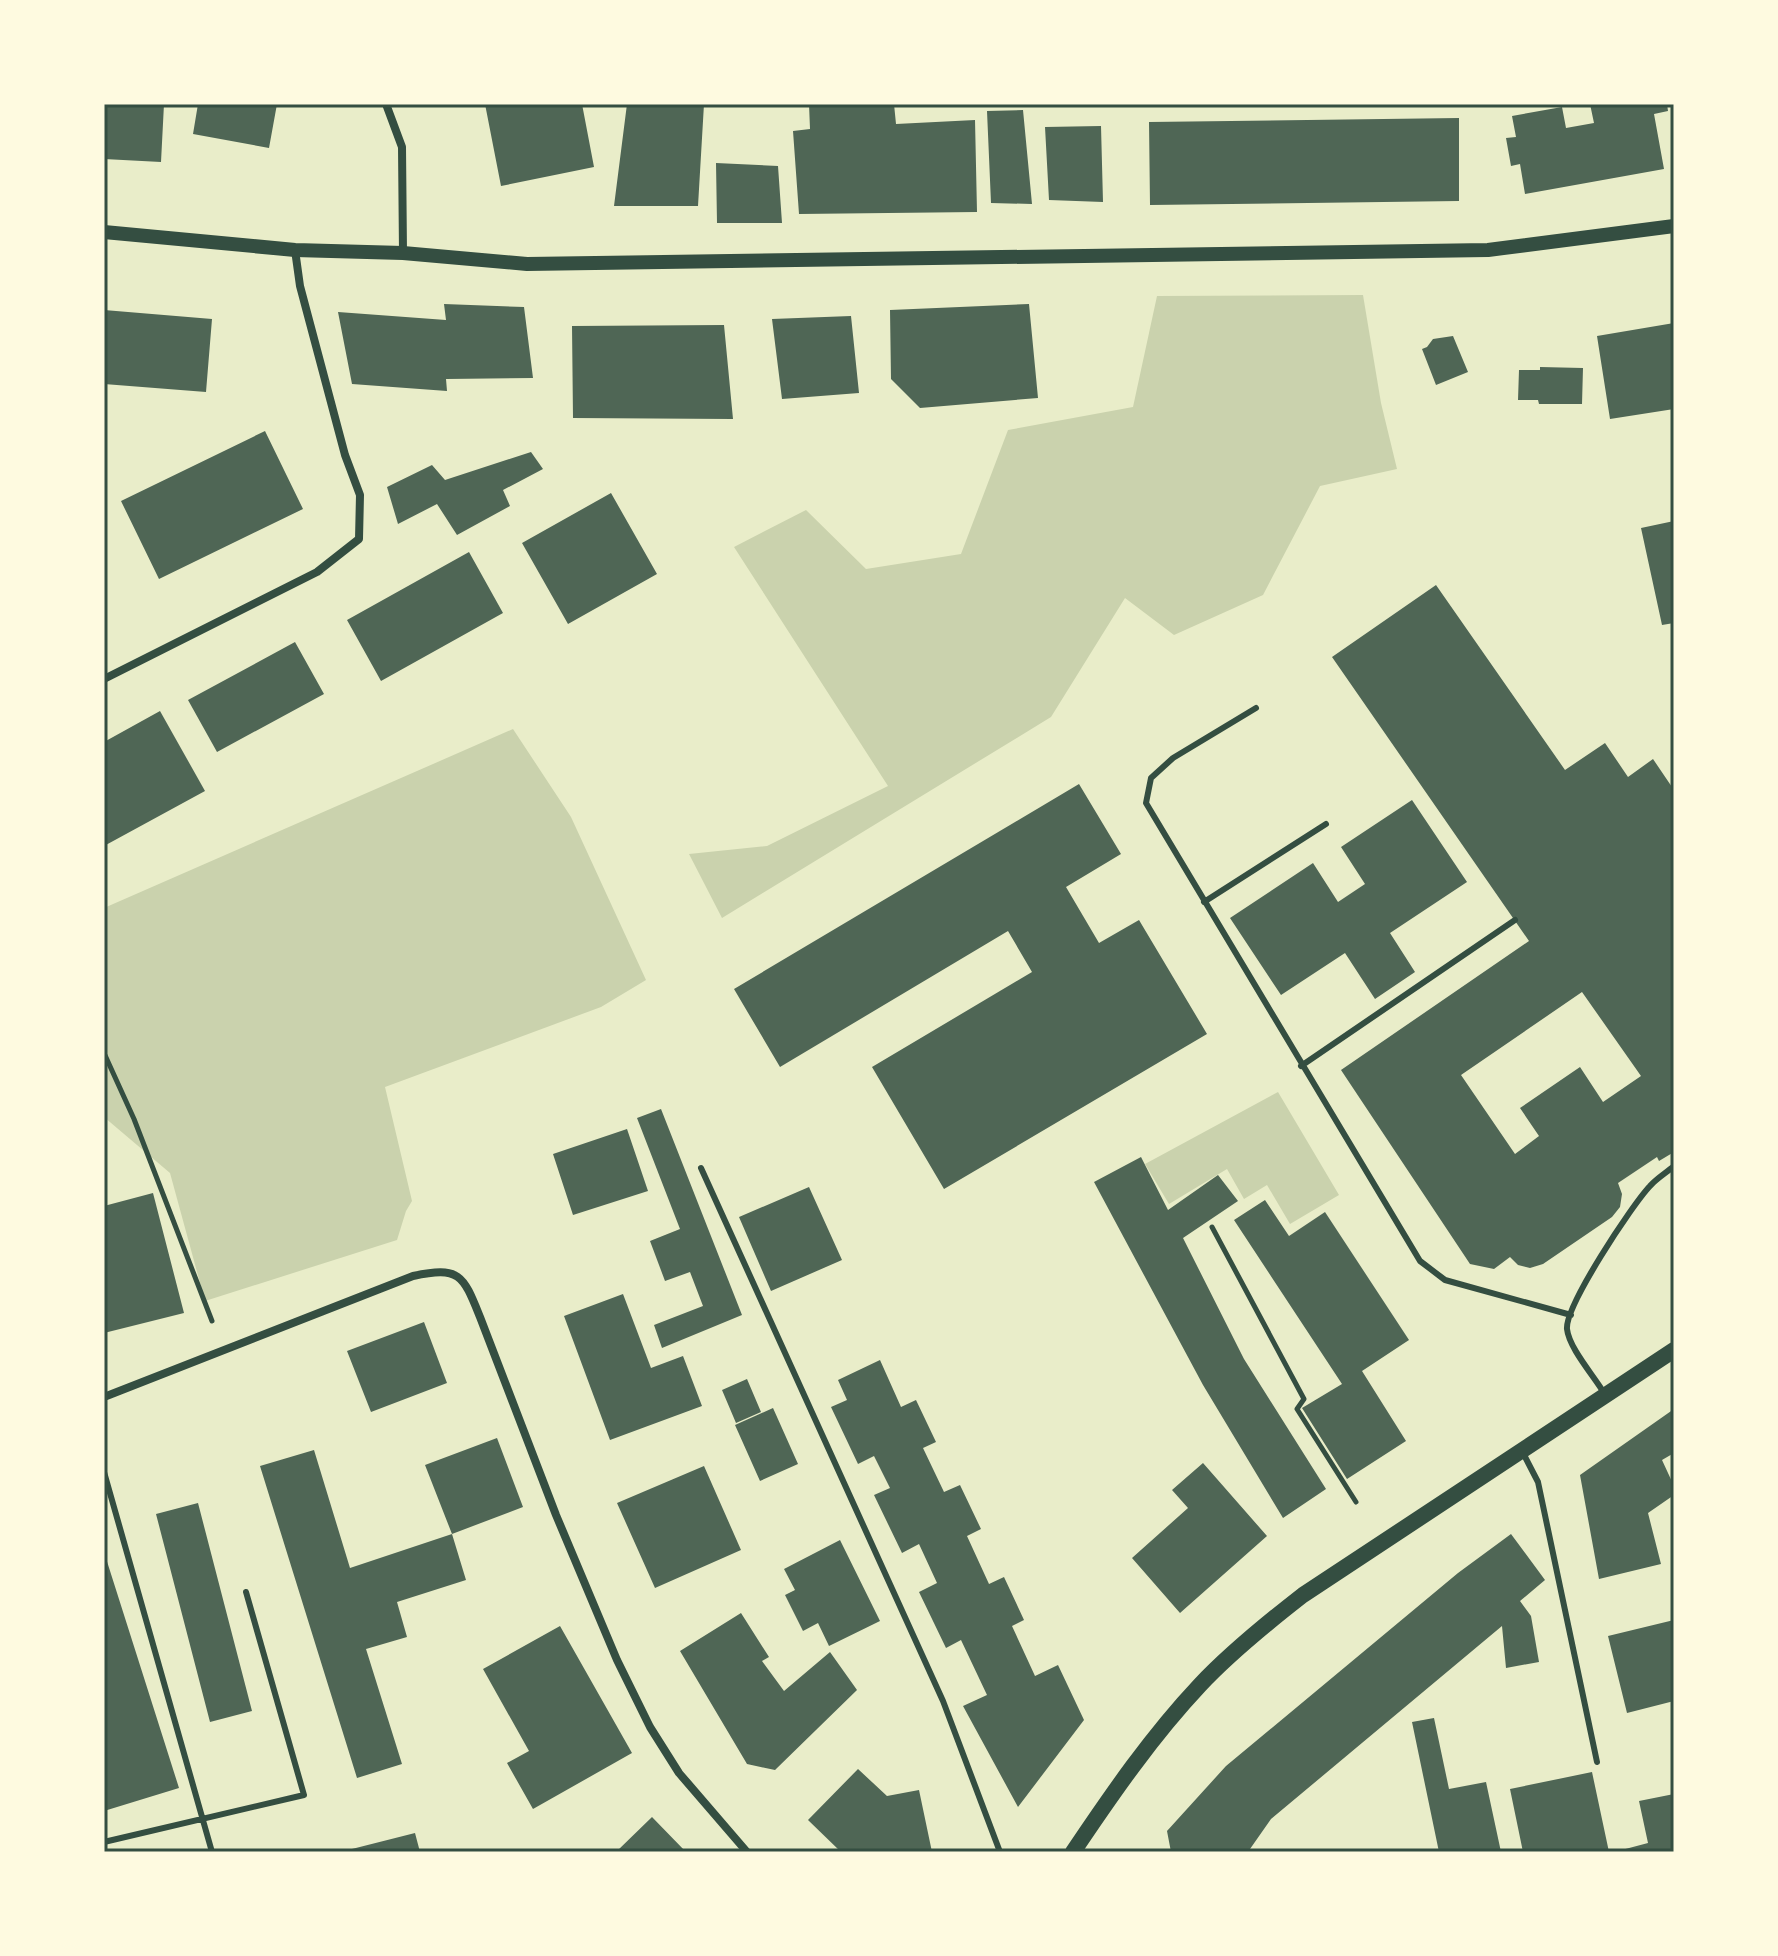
<svg xmlns="http://www.w3.org/2000/svg" width="1778" height="1956" font-family="Roboto,sans-serif">
  <rect width="100%" height="100%" fill="#e9edc9"/>
  <path fill="#cad2ad" d="M1363,295L1381,403L1397,469L1320,486L1263,595L1174,635L1125,598L1051,717L722,918L689,854L767,846L888,786L734,547L806,510L866,569L961,554L1008,430L1133,407L1157,296Z
    M513,729L571,817L646,980L601,1007L385,1087L412,1201L406,1211L397,1240L205,1301L170,1173L104,1117V908Z
    M1278,1092L1339,1195L1290,1224L1267,1185L1244,1199L1227,1169L1169,1204L1145,1164Z"/>
  <path fill="#4f6655" fill-rule="evenodd" d="M104,104H164L161,162L104,159Z
    M198,104H277L269,148L193,134Z
    M485,104H582L594,167L501,186Z
    M627,104H704L698,206H614Z
    M809,104H894L896,124L975,120L977,212L799,214L793,131L810,129Z
    M1590,104H1667L1668,111L1654,114L1664,169L1525,194L1520,164L1511,166L1506,138L1516,137L1512,116L1562,107L1566,128L1594,123Z
    M1023,110L1032,204L991,203L987,111Z
    M1459,118V201L1150,205L1149,122Z
    M1101,126L1103,202L1049,200L1045,127Z
    M716,163L778,166L782,223H717Z
    M444,304L524,307L533,378L446,379L447,391L352,384L338,312L446,320Z
    M1029,304L1038,398L920,408L891,379L890,310Z
    M104,310L212,319L206,392L104,384Z
    M851,316L859,393L782,399L772,319Z
    M1674,323V409L1610,419L1597,336Z
    M724,325L733,419L573,418L572,326Z
    M1453,336L1468,372L1436,385L1422,349L1427,347L1433,339Z
    M1540,367L1583,368L1582,404H1539L1538,400H1518L1519,370H1540Z
    M265,431L303,509L159,579L121,501Z
    M531,452L543,469L503,490L510,506L457,535L437,504L398,524L387,487L432,465L445,480Z
    M611,493L657,574L568,624L522,543Z
    M1674,521V623L1662,625L1641,528Z
    M469,552L503,613L381,681L347,620Z
    M1436,585L1565,770L1605,743L1628,777L1653,759L1674,790V1152L1659,1161L1657,1157L1618,1183L1622,1194L1620,1207L1612,1217L1543,1264L1530,1268L1518,1265L1510,1257L1494,1269L1470,1264L1341,1070L1529,941L1332,657ZM1582,992L1641,1076L1603,1102L1580,1067L1520,1108L1539,1136L1515,1154L1461,1075Z
    M295,642L324,694L217,752L188,700Z
    M160,711L205,791L104,846V742Z
    M1079,784L1121,854L1066,887L1099,943L1139,920L1207,1034L944,1189L872,1067L1032,972L1008,931L780,1067L734,989Z
    M1412,800L1467,882L1390,933L1415,972L1375,999L1345,953L1281,995L1230,918L1313,863L1338,902L1365,884L1341,847Z
    M661,1109L742,1315L662,1348L654,1325L703,1306L690,1272L665,1281L650,1241L680,1229L637,1118Z
    M627,1129L648,1191L573,1215L553,1154Z
    M1141,1157L1168,1210L1218,1175L1238,1201L1183,1238L1244,1359L1326,1489L1283,1518L1203,1385L1094,1182Z
    M809,1187L842,1260L771,1291L739,1217Z
    M153,1193L184,1313L104,1333V1206Z
    M1265,1200L1289,1236L1325,1212L1409,1340L1362,1371L1406,1441L1347,1479L1302,1408L1342,1384L1234,1220Z
    M623,1294L651,1368L683,1356L702,1406L610,1440L564,1316Z
    M424,1322L447,1383L371,1412L347,1351Z
    M880,1360L901,1407L916,1400L936,1442L923,1448L944,1492L960,1485L981,1529L967,1536L989,1584L1004,1577L1024,1620L1012,1626L1035,1676L1058,1665L1084,1720L1018,1807L963,1706L987,1695L961,1640L946,1648L919,1592L937,1583L919,1544L902,1553L874,1495L890,1488L874,1456L858,1464L831,1407L847,1400L838,1380Z
    M747,1379L761,1412L736,1423L722,1390Z
    M773,1408L798,1464L760,1481L735,1425Z
    M1674,1409V1453L1662,1460L1674,1486V1495L1648,1513L1661,1564L1599,1579L1580,1475Z
    M497,1438L523,1507L452,1534L425,1465Z
    M314,1450L350,1568L452,1534L466,1580L397,1602L407,1637L366,1649L402,1764L357,1778L260,1466Z
    M1203,1463L1267,1536L1180,1613L1132,1558L1188,1508L1172,1490Z
    M704,1466L741,1550L655,1588L617,1503Z
    M198,1503L252,1711L210,1722L156,1514Z
    M1511,1534L1545,1580L1520,1601L1531,1616L1539,1662L1506,1668L1502,1626L1271,1819L1250,1849L1251,1852H1171L1167,1831L1226,1766L1458,1573Z
    M840,1540L880,1621L829,1646L818,1623L803,1631L785,1595L795,1590L784,1569Z
    M104,1552L179,1788L104,1811Z
    M741,1613L769,1657L762,1661L784,1691L830,1652L857,1690L775,1770L747,1764L680,1651Z
    M1674,1620V1701L1627,1713L1608,1636Z
    M560,1626L632,1753L533,1809L507,1763L529,1751L483,1669Z
    M1434,1718L1449,1789L1486,1782L1501,1852H1439L1412,1722Z
    M858,1769L887,1796L919,1790L932,1852H841L808,1820Z
    M1592,1772L1609,1852H1523L1510,1789Z
    M1674,1794V1852H1614L1648,1843L1639,1801Z
    M652,1817L686,1852H616Z
    M415,1833L420,1852H344V1851Z"/>
  <g fill="none" stroke-linecap="round" stroke-linejoin="round">
    <path stroke="#344e41" stroke-width="5" d="M104,1053L134,1119L212,1321
      M1212,1227L1304,1399L1297,1409L1356,1502"/>
    <path stroke="#344e41" stroke-width="6" d="M1256,708L1173,758L1151,778L1146,803L1420,1261L1445,1280L1571,1315
      M1204,902L1326,824
      M1301,1066L1515,920
      M701,1168L943,1701L1000,1852
      M1604,1393C1594,1376 1569,1348 1567,1329C1565,1306 1632,1205 1650,1186C1657,1178 1666,1173 1674,1166
      M1523,1453L1538,1482L1597,1762
      M104,1472L212,1852
      M104,1842L304,1795L246,1592"/>
    <path stroke="#344e41" stroke-width="8" d="M386,104L402,147L403,253
      M104,679L317,572L359,539L360,495L345,455L300,286L295,250
      M104,1397L413,1276C460,1266 463,1275 480,1317L556,1515L617,1660L650,1727L679,1773L747,1852"/>
    <path stroke="#344e41" stroke-width="14" d="M104,232L295,250L403,253L527,264L1488,250L1674,226"/>
    <path stroke="#344e41" stroke-width="16" d="M1073,1852C1112,1794 1152,1736 1200,1685C1231,1652 1267,1623 1303,1595L1674,1350"/>
  </g>
  <rect width="1778" height="1956" fill="none" stroke="#fefae0" stroke-width="212"/>
  <rect x="106" y="106" width="1566" height="1744" fill="none" stroke="#344e41" stroke-width="3"/>
</svg>
